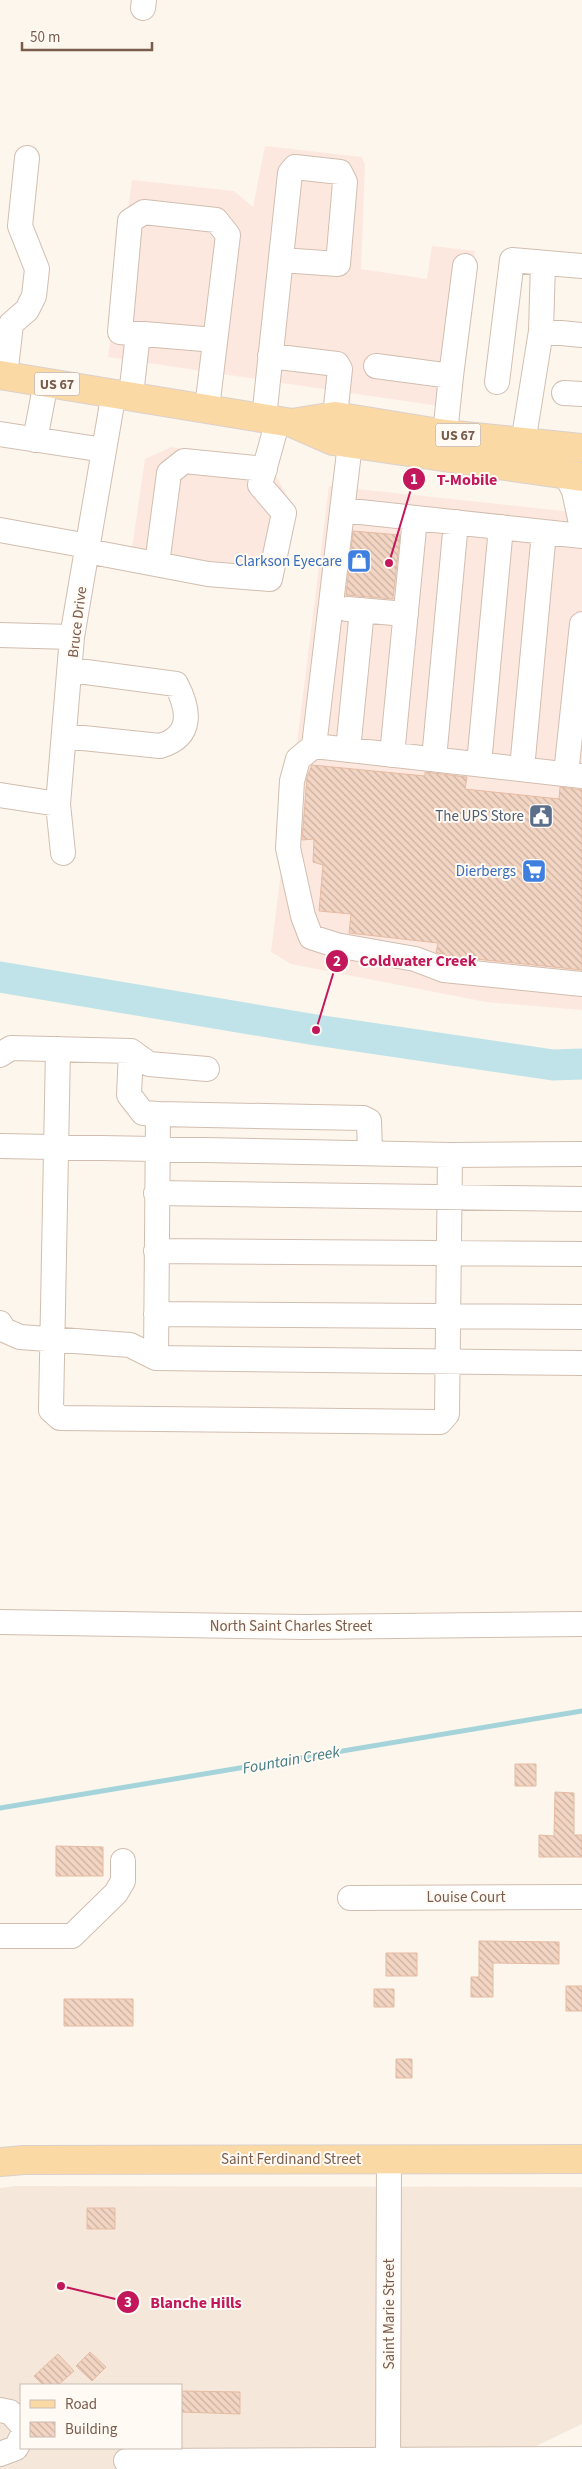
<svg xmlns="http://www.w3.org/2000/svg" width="582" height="2469" font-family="'Source Sans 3',sans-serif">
  <defs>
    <pattern id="building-back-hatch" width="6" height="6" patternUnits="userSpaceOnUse" patternTransform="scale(1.25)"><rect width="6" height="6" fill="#f3d5c3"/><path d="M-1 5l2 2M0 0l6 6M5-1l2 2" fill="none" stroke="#cab0a1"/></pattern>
  </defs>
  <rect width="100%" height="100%" fill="#fdf6ec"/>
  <path fill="#f5e8da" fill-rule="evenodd" d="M15,2186L582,2187V2424L526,2451L378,2469H0V2188ZM21,2385H181V2448H21Z"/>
  <path fill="#fde8e0" d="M265,146L362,157L365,165L361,269L427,279L432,246L475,251L459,409L108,357L132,180L234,191L253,207Z
    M171,447L270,465L292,505L282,574L129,569L145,459Z
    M329,486L582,513V1010L486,1002L291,964L271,952Z"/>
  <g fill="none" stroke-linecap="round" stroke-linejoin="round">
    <path stroke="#a5d3da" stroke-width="5" d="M0,1808L582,1711"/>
    <path stroke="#bfe3e8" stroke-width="31" d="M0,977L316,1030L553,1065L582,1064"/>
  </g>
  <path fill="url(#building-back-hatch)" stroke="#e6bba3" d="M353,531L400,535L393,599L346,595Z
    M312,765L425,776V772L467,777L465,789L559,799L560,787L582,790V970L447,956L436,952L438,943L349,933L351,914L319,911L323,865L313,862L314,839L302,840L307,777Z
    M515,1764H536V1786H515Z
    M555,1792L574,1793V1835H582V1857H539V1835L554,1836Z
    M56,1846L103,1847V1876H56Z
    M479,1941L559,1942V1964L493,1963V1997H471V1977H479Z
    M386,1953H417V1976H386Z
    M566,1986H582V2011H566Z
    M374,1989H394V2007H374Z
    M64,1999H133V2026H64Z
    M396,2059H412V2078H396Z
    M87,2208H115V2229H87Z
    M90,2352L106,2367L92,2381L76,2366Z
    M58,2354L74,2371L58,2385H43L34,2376Z
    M181,2391L240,2392V2414L181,2412Z"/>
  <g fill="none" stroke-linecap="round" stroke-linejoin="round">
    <defs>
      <path id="minor" d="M143,8L144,0
        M541,331L582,335
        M270,356L337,364L340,369L335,416
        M376,366L451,376L465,266
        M5,376L11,324L27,310L34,296L37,269L20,226L27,158
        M497,382L512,260L582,266
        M564,393L582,394
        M131,395L138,334
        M207,408L228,235L216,220L144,212L130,221L120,332L215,340
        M264,418L290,173L295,167L340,172L345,182L338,264L281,260
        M0,434L104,450
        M445,434L451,376
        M35,440L46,382
        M523,443L541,331L543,263
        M350,444L314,746L582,776
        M566,475L574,491L582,528
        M342,510L582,536
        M0,530L88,546
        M87,551L208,574L270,579L284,513L260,485L278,420
        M157,564L169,473L184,461L265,469
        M347,609L406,614
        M0,635L72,637
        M64,736L160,746C194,736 189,709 176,684L71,670
        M314,746L298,759L292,781L288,848L303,916L311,937L336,945L415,959L444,970L582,984
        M348,750L362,610
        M392,755L415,518
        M434,759L456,522
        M479,764L501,527
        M522,769L544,532
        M566,774L582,624
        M0,795L58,804
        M63,853L58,804L72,637L114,392
        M58,1049L51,1410L60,1418L440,1422L447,1414L450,1155
        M131,1051L129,1095L143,1113L158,1114
        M0,1055L11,1048L131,1051L149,1064L207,1069
        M0,1146L450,1155L582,1154
        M156,1193L582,1199
        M156,1251L582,1254
        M156,1314L582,1317
        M0,1323L4,1330L20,1337L130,1345L156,1358L582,1363
        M156,1358L158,1114L363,1118L369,1121L370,1153
        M0,1622L305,1627L582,1624
        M350,1898L582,1897
        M0,1936H72L116,1893L123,1881V1861
        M0,2410L10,2412L21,2424
        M0,2454L16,2448L21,2438
        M126,2461L582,2459
        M388,2469L389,2160"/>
      <path id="major" d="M0,375L292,423L333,441L582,477
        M292,423L335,416L445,434L582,448
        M0,2162L24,2160L582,2159"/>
    </defs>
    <use href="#minor" stroke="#d1beb0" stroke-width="26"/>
    <use href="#major" stroke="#dad1cd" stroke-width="30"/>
    <use href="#minor" stroke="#fff" stroke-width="24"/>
    <use href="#major" stroke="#fbd9a5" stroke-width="28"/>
  </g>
  <defs>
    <symbol id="shop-square" viewBox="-11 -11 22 22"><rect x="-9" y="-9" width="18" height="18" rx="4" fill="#3f7fe0" stroke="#fffaf3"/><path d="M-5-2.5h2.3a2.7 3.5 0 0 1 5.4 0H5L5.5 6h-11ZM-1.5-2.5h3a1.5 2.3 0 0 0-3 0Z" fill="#fff"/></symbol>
    <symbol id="civic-square" viewBox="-11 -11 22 22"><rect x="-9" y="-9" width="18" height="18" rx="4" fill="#5c6f8a" stroke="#fffaf3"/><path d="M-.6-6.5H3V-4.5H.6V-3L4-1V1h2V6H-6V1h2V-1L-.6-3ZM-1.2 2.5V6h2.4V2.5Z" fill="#fff"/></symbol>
    <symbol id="supermarket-square" viewBox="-11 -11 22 22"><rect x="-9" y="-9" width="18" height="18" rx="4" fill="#3f7fe0" stroke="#fffaf3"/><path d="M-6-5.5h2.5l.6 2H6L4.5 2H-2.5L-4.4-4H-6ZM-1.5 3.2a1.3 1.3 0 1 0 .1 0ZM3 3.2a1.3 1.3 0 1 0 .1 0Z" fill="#fff"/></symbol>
  </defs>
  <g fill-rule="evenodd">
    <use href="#shop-square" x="345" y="547" width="28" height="28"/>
    <use href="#civic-square" x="527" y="802" width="28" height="28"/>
    <use href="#supermarket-square" x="520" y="857" width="28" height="28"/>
  </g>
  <g text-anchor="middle" stroke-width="4" stroke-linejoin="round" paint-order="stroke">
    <g fill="#fffaf3" stroke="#a28b7f" stroke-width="1">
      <rect x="34.5" y="372.5" width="45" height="23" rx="4"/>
      <rect x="435.5" y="423.5" width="45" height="23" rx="4"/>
    </g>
    <g font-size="14" font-weight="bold" fill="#7a5c4d">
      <text x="57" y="389">US 67</text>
      <text x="458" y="440">US 67</text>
    </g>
    <g font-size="15" fill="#366cbe" stroke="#fffaf3" text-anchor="end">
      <text x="342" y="566">Clarkson Eyecare</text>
      <text x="516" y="876">Dierbergs</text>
    </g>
    <g font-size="15" fill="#7a5c4d" stroke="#fffaf3">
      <text transform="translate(77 622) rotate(-83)" y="5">Bruce Drive</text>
      <text x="291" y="1631">North Saint Charles Street</text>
      <text x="466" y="1902">Louise Court</text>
      <text x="291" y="2164">Saint Ferdinand Street</text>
      <text transform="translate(389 2314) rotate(-90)" y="5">Saint Marie Street</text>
    </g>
    <g font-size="15" fill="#4e5e75" stroke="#fffaf3" text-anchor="end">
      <text x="524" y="821">The UPS Store</text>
    </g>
    <g font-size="16" font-style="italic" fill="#437c86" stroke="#fffaf3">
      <text transform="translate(291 1759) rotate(-10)" y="6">Fountain Creek</text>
    </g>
  </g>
  <path fill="none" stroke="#c2185b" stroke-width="2" d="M389 563L414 479M316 1030L337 961M61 2286L128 2302"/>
  <g fill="#c2185b" stroke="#fffaf3" stroke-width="2">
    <circle cx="389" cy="563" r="5"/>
    <circle cx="316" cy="1030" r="5"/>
    <circle cx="61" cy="2286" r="5"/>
    <circle cx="414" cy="479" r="12"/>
    <circle cx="337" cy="961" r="12"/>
    <circle cx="128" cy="2302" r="12"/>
  </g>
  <g font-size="15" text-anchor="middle" font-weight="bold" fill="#fff">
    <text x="414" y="484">1</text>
    <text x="337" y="966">2</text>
    <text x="128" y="2307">3</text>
  </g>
  <g font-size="16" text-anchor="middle" font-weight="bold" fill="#c2185b" stroke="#fffaf3" stroke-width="4" stroke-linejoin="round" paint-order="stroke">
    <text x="467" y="485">T-Mobile</text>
    <text x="418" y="966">Coldwater Creek</text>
    <text x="196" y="2308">Blanche Hills</text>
  </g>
  <rect x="20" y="2384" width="162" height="65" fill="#fffaf3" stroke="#cabbb1"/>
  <rect x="30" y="2400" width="25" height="8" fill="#fbd9a5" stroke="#cabbb1"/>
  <text x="65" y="2409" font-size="15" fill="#7a5c4d">Road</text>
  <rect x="30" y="2422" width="25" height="15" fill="url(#building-back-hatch)" stroke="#cabbb1"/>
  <text x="65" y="2434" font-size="15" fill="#7a5c4d">Building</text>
  <path d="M22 42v8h130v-8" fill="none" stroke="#7a5c4d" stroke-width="2.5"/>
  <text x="30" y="42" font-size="15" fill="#7a5c4d" stroke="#fffaf3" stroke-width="4" paint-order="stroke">50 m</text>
</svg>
